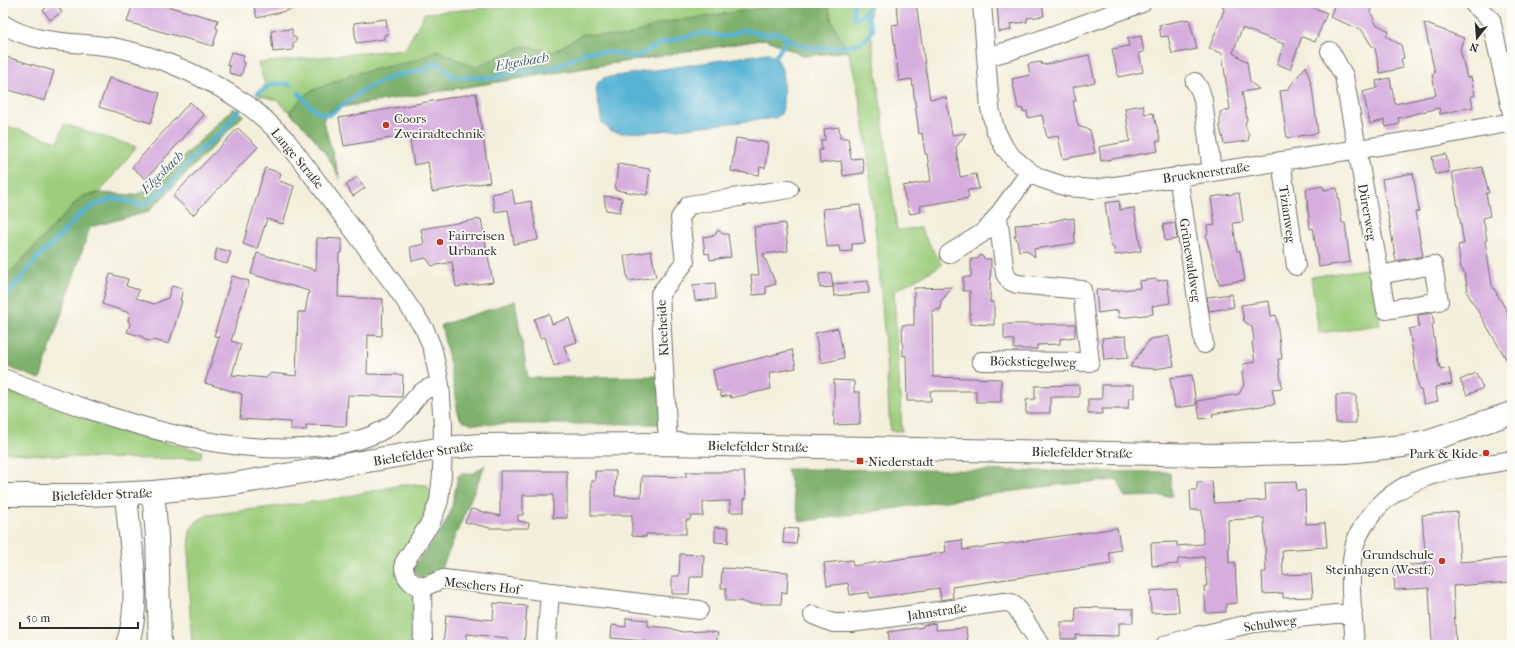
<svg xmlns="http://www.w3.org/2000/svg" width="1515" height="648" font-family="'IM FELL French Canon',serif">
  <rect width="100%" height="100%" fill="#fdfcf7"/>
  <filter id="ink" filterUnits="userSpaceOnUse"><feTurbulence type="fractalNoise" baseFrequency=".025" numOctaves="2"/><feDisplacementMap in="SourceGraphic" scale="8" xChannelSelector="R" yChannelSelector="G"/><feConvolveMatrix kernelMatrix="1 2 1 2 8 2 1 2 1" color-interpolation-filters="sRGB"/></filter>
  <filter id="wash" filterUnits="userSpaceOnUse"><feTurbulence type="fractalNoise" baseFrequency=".012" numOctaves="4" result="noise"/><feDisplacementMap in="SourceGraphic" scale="16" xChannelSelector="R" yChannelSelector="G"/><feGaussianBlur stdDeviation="0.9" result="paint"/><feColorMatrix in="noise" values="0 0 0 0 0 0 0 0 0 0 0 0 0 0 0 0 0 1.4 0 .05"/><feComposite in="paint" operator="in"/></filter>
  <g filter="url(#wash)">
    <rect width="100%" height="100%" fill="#f4efdc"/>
    <path fill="#9dce7d" stroke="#647c54" d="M551,3H871L870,25L897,230L920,228L942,265L894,291L902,431H890C886,356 881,281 873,207C868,154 863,101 848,51L804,56L766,39L335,108L328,112L323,120L340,179L329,158L312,134L277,100L258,95L265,84L258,63L405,49L425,13Z
      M64,124L136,147L99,193L82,196L3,280V125L58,142Z
      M1372,268L1380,325L1319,333L1311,277Z
      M3,389L140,437L202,451L201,458C134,460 69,458 3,452Z
      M406,484L427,485L432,494L429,509L412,539L413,591L416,597L417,645H192L188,577L190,530L197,521L208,515L328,500Z"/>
    <path fill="#7eb16c" stroke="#546e4c" d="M796,3H828L832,22L848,51L804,56L766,39L335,108L328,112L323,120L340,179C327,152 310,132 289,111L309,92L353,74L414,61L436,50L475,67L523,46L553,52L583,34L626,37L661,23Z
      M233,108L244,115L148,212L90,227L40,379L3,365V280L82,196L99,193L134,195L151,189Z
      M515,301L528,378L659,376L662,424H471L461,420L458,413L450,364L441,325Z
      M485,465L444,563L438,572L420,578L413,570L414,565L442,529L451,511L458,476L461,474L474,473Z
      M787,469L1170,472L1172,496L1125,497L1118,480L1057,485L800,522Z"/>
    <path fill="#56b3d4" stroke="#406f80" d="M768,53C788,60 783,90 783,108L781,114L775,118L660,131L622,133L611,131L602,123L596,90L598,82L603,78Z"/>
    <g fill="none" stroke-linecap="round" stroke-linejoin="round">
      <path stroke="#56b3d4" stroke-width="4.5" d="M854,3V16L857,19L866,11
        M776,56L788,37
        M258,93C268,86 277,80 290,85
        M299,93C307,103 315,114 329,115L366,88L395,76L428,69L432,63L436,62L454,77L492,78L520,71L554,68L587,52H609L636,57L661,43L696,34L706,33L725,37L744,30L767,35L775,32C785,35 792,43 802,46C813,50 846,47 857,44C864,43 869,36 873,30L866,11L869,3
        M3,300L42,253L50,247L79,215L95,205L112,199H120L139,205L146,204L172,182L198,152L221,133L239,110"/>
    </g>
    <g id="blocks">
      <path fill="#d6aede" d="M53,3H56L62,12L50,20L43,10Z
        M133,3H155L218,20L216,28L218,29L213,46L127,22Z
        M253,3H296L297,8L257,18Z
        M896,3H916L930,99L946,97L952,135L966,133L956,147L960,177L976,174L979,189L967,190L969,198L920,206L921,212L910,214L905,198L903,186L931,181L927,154H925L922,133L919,134L912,79L899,81L892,25L899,24Z
        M997,3H1042L1044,16L1027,18V22L1010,24L1011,30L999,32Z
        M1221,3H1303L1327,13L1315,42L1302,37L1290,69L1277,64L1284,44L1242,28L1233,53L1247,62L1250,82L1259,89L1242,92L1247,119L1245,125L1249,135L1248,141L1224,144L1220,127V112L1230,110L1222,53L1209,49L1224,10Z
        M1335,3H1373L1370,11L1376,24L1389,31L1386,36L1401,45L1404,58L1401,59L1403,68L1380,73L1375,48L1371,45L1362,30L1330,17Z
        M386,19L388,34L384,35V39L356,43L354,23Z
        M1189,19L1197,49L1172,54L1168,36L1161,37L1159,25Z
        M1424,23L1464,38L1460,49L1467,78L1471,77L1475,95L1471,96L1473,107L1440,114L1439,108L1398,118L1400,124L1386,127L1384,120L1370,124L1363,92L1377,88L1376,81L1390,78L1395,104L1436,95L1432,74L1435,73Z
        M292,29V35L297,39L293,44V50L273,52L271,31Z
        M1141,36L1144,52L1139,53L1143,72L1118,77L1112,49L1129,46L1127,39Z
        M231,52L244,55L242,62L245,63L241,76L229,73L230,66L227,65Z
        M1089,55L1095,82L1073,87L1076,101H1073L1078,126L1090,130L1095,153L1063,159L1058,136L1047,138L1042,115L1028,118L1027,111L1023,112V109L1018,108L1012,79L1030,75L1028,64L1041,62L1042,65Z
        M3,56L54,71L45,101L3,88Z
        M1306,66L1312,87L1318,133L1287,138L1280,91L1287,90Z
        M109,78L160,93L151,123L99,107Z
        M476,93L490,182L432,192L428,162L414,165L409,135L344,146L339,118Z
        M190,102L204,115L146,179L132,167Z
        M1143,105L1145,114L1153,113L1161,141H1156L1158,151L1101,161L1099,147L1130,141L1125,108Z
        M839,127L840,138H848L851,159L862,158L864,173L843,176L841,161L820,163L819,150H822L821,140H825L824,129Z
        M238,128L258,147L193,215L173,196Z
        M736,138L768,143L765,168L760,167L759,175L731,171Z
        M1446,154L1449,172L1435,174L1432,157Z
        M618,164L650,169L647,195L615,190Z
        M1482,167L1489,193H1486L1490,216L1483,218L1487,240L1485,241L1492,285L1512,320V369L1466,291L1468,290L1464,272L1461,268L1460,262L1458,245L1464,244L1452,172Z
        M265,168L281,173L279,181L294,186L283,224L267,219L257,249L243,244Z
        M1413,173L1419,211L1415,212L1423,256L1396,261L1382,179Z
        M357,177L365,188L353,196L346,185Z
        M1323,186L1324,190L1337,188L1342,223H1345L1350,262L1319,267L1313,228L1310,229L1306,189Z
        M512,190L515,204L531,201L538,240L514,244L508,210L495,212L492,194Z
        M1239,193L1243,222L1233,223L1237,251H1240L1245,280L1219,284L1206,236L1208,233L1207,226L1215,225L1211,197Z
        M604,196L622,198L620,212L606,210Z
        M1119,201L1120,210L1134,208L1141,251L1115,255L1114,248L1111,246L1105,203Z
        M860,205L865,243L852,244V251L840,252L839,246L827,247L823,209Z
        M1066,218L1068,219L1074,218L1075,243L1034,249L1035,257L1026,250L1019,251L1017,239L1014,237L1016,234L1015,225L1046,223Z
        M481,219L493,282L456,287L452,262L432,266L426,258L412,261L410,247L424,244L421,229Z
        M785,223L788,251L763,254L776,284L766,287V294L753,295L751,275H759L754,227Z
        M1175,223L1177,239L1165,241L1163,225Z
        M718,230L723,234H728L731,257L710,260L709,253L705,254L703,237L715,235Z
        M317,238L342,239V253H339L338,297L383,299L382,336L368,335L367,374L403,375L402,397L348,395L346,426L306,425V430H291V422L240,419L242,394L205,383L219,337L214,336L232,276L249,281L231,341L241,344L232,375L266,378L271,373L296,376L298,312H305L309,291L251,274L257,253L316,270Z
        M217,248L231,252L227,264L214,260Z
        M651,251L656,277L628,281L624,256Z
        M981,255L985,259H991L990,302H994V325L970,324V291H963V277H971V259H977Z
        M831,273L833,287L820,288L819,274Z
        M110,274L128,279L126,286L139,290L136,298L154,304L168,298L172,286L183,289L180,300L182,301L169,344L154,340L150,341L145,340L143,337L127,332L130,324L128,320L130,313L102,304Z
        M1156,279L1158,281L1167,279L1170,303L1152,306L1153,314L1119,318L1118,310L1098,313L1096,290L1108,289L1111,291L1140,288L1139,281Z
        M868,281L869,293L834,296L833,284Z
        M715,283L716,299L695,301L693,285Z
        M953,287L941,301V309L932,311L933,377L1001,379V402H976V391H930L931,401H907L906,355L903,356L902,325H914V288Z
        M1232,294L1234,307L1209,311L1207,297Z
        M1269,301L1271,316L1276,315L1282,359H1278L1282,388L1272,389L1275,404L1235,410L1212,414L1213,417L1200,419L1197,401L1239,394L1244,385L1242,373L1244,370L1243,364L1255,362L1252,343L1254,340L1252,327L1244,321L1241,305Z
        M1432,313L1434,324L1432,325L1438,362L1441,370L1449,368L1452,384L1435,387L1438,401L1424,404L1421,390H1419L1409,329L1419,327L1418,315Z
        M549,314L552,324L569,318L577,342L564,346L569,361L554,366L545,337L540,338L534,319Z
        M1004,324H1075V337L1060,339V344L1037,345V349H1014V340L1004,339Z
        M838,328L844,358L821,363L815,333Z
        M1126,336L1128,358L1104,360L1102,338Z
        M1169,336L1174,366L1155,369L1130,367L1150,339Z
        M792,350L796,368L769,373L771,389L731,398L730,395L721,397L720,390L717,391L713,370Z
        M1476,373L1483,388L1467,395L1460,380Z
        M1192,375L1196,405L1175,408L1170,378Z
        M834,380L854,381V392H860V424L834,425Z
        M1079,385V397H1050V413H1026V400L1035,399V386Z
        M1102,385H1134V398H1129L1128,409H1102V414H1088V399H1102Z
        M1336,395H1356V423H1336Z
        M500,471H567V518H553V495H523V515H518V521L529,523L528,528H490L465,522L471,509L500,516Z
        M595,471H616L615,496L641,497L642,476L686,477V472H744L746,499H744V512H730V501L703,502V516H690V520H686V534H646V537L632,536V515H591V481H595Z
        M1212,481L1214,503L1266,500L1265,483L1296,482L1297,491L1305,490L1306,524L1325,523L1327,547L1282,550L1283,575L1311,574L1313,597L1283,598V593L1263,594L1262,572H1266L1264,518L1228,520L1229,563L1235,562L1237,603L1226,604V612L1206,613L1204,586H1207L1204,557L1178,559V564L1152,566L1151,543L1177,542V546L1203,544L1202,510H1191L1190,490H1197V482Z
        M1457,512L1460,562L1512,558V582L1453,586L1456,645H1432L1429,588L1395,590L1393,566L1426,564L1422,515Z
        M715,527L729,528L728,543L715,542Z
        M784,528L798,529L796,544L783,543Z
        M1117,528L1121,550L1109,552L1111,564L952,587L953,598L941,600L939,588L869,598V592L850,595L848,583L827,586L824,563L852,560L853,566L946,552L945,542L962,540L963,550Z
        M680,554L704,555L703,577H690L689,594H672V576H679Z
        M722,568L788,572L787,593L782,592L781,604H749L740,601H729L726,600V588H721Z
        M1177,589L1179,612L1151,613L1150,591Z
        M494,603L527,606L524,645H508V638L467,634L466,645H443L446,615L493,620Z
        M1076,607L1133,609V623H1119V636L1076,635V639H1061V622H1075Z
        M626,618L648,620V626L670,628L682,632L705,631L718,633L716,645H646V641L611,638L612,625L626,627Z
        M935,623L936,630L966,628L968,645H890L888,632L923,627V625Z"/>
    </g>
  </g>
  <g filter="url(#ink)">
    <use href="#blocks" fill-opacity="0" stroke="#717069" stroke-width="1"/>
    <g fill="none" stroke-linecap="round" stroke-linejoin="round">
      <defs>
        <path id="minor" d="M982,3L990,108L995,129L1004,147L1013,158L1030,172L1040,178L1067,187L1094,189L1212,172L1423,139L1512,122
          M1473,3L1491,20L1512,113
          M3,24C35,46 81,41 118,48C161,57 206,77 243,102C259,112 272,126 286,140L396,287L425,330L433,350L440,385L443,425L442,474L439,501L431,522L404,563C403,576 413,590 428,585C434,583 438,580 444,579L699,610
          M1330,51L1344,76L1386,310L1439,301L1433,265L1379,275
          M986,57L1012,50L1142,3
          M1195,82L1200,90L1203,100L1212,172
          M1281,161L1296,266
          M1178,176L1204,344
          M949,254L981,234L990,226L1030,172
          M981,361L1090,362L1082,290L1017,284L1010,281L1005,274L998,216
          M3,378C109,419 244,469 358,440C376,435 394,426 406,411C418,395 420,389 440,385
          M668,444L660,294L685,262L680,218L689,205L789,189
          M422,586L423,645
          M813,615L833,623H851L1004,602L1011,603L1016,607L1041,645
          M546,645L550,593
          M1165,645L1196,636L1254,623L1353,612
          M1355,645C1353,616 1348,581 1353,553C1355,539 1361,529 1369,518C1402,471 1460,469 1512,460"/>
        <path id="secondary" d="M3,495H89L153,492L233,484L443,448L481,445L668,444L1211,455L1346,452L1403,446L1427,441L1512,413"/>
        <path id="motorway" d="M153,492L157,536L160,645
          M126,494C129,541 143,600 127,645"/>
      </defs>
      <use href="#minor" stroke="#717069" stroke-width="20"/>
      <use href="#secondary" stroke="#717069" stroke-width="24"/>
      <use href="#motorway" stroke="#717069" stroke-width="24"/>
      <use href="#minor" stroke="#fff" stroke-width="18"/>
      <use href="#secondary" stroke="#fff" stroke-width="22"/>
      <use href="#motorway" stroke="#fff" stroke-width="22"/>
    </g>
  </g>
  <g fill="#c8321e" stroke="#fdfcf7" stroke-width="1.5">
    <circle cx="386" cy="125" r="4"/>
    <circle cx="440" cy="242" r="4"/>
    <circle cx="1486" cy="453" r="4"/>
    <rect x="856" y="457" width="8" height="8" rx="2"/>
    <circle cx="1442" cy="561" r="4"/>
  </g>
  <g text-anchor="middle" stroke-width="3.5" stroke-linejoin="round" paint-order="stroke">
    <g font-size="13" fill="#2b2b2b" stroke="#fdfcf7" text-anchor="start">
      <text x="394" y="123">Coors<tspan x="394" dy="15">Zweiradtechnik</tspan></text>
      <text x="448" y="240">Fairreisen<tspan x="448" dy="15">Urbanek</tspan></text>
      <text x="1478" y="458" text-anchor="end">Park &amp; Ride</text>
      <text x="868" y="466">Niederstadt</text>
      <text x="1434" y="559" text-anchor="end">Grundschule<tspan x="1434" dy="15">Steinhagen (Westf.)</tspan></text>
    </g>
    <g font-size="13" fill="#2b2b2b" stroke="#fdfcf7">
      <text transform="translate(298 158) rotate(50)" y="5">Lange Straße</text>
      <text transform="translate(1206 172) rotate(-8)" y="5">Brucknerstraße</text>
      <text transform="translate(1368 212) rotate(80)" y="5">Dürerweg</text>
      <text transform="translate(1288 214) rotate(82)" y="5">Tizianweg</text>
      <text transform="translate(1191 260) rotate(81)" y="5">Grünewaldweg</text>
      <text transform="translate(662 328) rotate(-93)" y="5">Kleeheide</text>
      <text transform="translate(1033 361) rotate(1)" y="5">Böckstiegelweg</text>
      <text transform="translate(758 446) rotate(1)" y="5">Bielefelder Straße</text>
      <text transform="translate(1082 452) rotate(1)" y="5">Bielefelder Straße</text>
      <text transform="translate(423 453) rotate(-9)" y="5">Bielefelder Straße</text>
      <text transform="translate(102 494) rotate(-2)" y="5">Bielefelder Straße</text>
      <text transform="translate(482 585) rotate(6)" y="5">Meschers Hof</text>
      <text transform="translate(937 611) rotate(-8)" y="5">Jahnstraße</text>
      <text transform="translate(1270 623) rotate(-8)" y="5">Schulweg</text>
    </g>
    <g font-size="14" font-style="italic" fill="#3c616f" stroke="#fdfcf7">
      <text transform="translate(522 61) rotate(-10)" y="5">Elgesbach</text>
      <text transform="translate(162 172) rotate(-45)" y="5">Elgesbach</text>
    </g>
  </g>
  <rect width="1515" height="648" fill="none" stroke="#fdfcf7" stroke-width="16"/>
  <g transform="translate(1477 38) rotate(197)" stroke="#fdfcf7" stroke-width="3" paint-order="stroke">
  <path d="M0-3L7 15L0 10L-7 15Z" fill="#2b2b2b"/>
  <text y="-6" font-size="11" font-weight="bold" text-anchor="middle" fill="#2b2b2b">N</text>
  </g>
  <path d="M20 622v6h118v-6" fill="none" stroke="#2b2b2b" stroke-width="2"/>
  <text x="26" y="622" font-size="12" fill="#2b2b2b" stroke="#fdfcf7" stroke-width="3" paint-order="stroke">50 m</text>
</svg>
